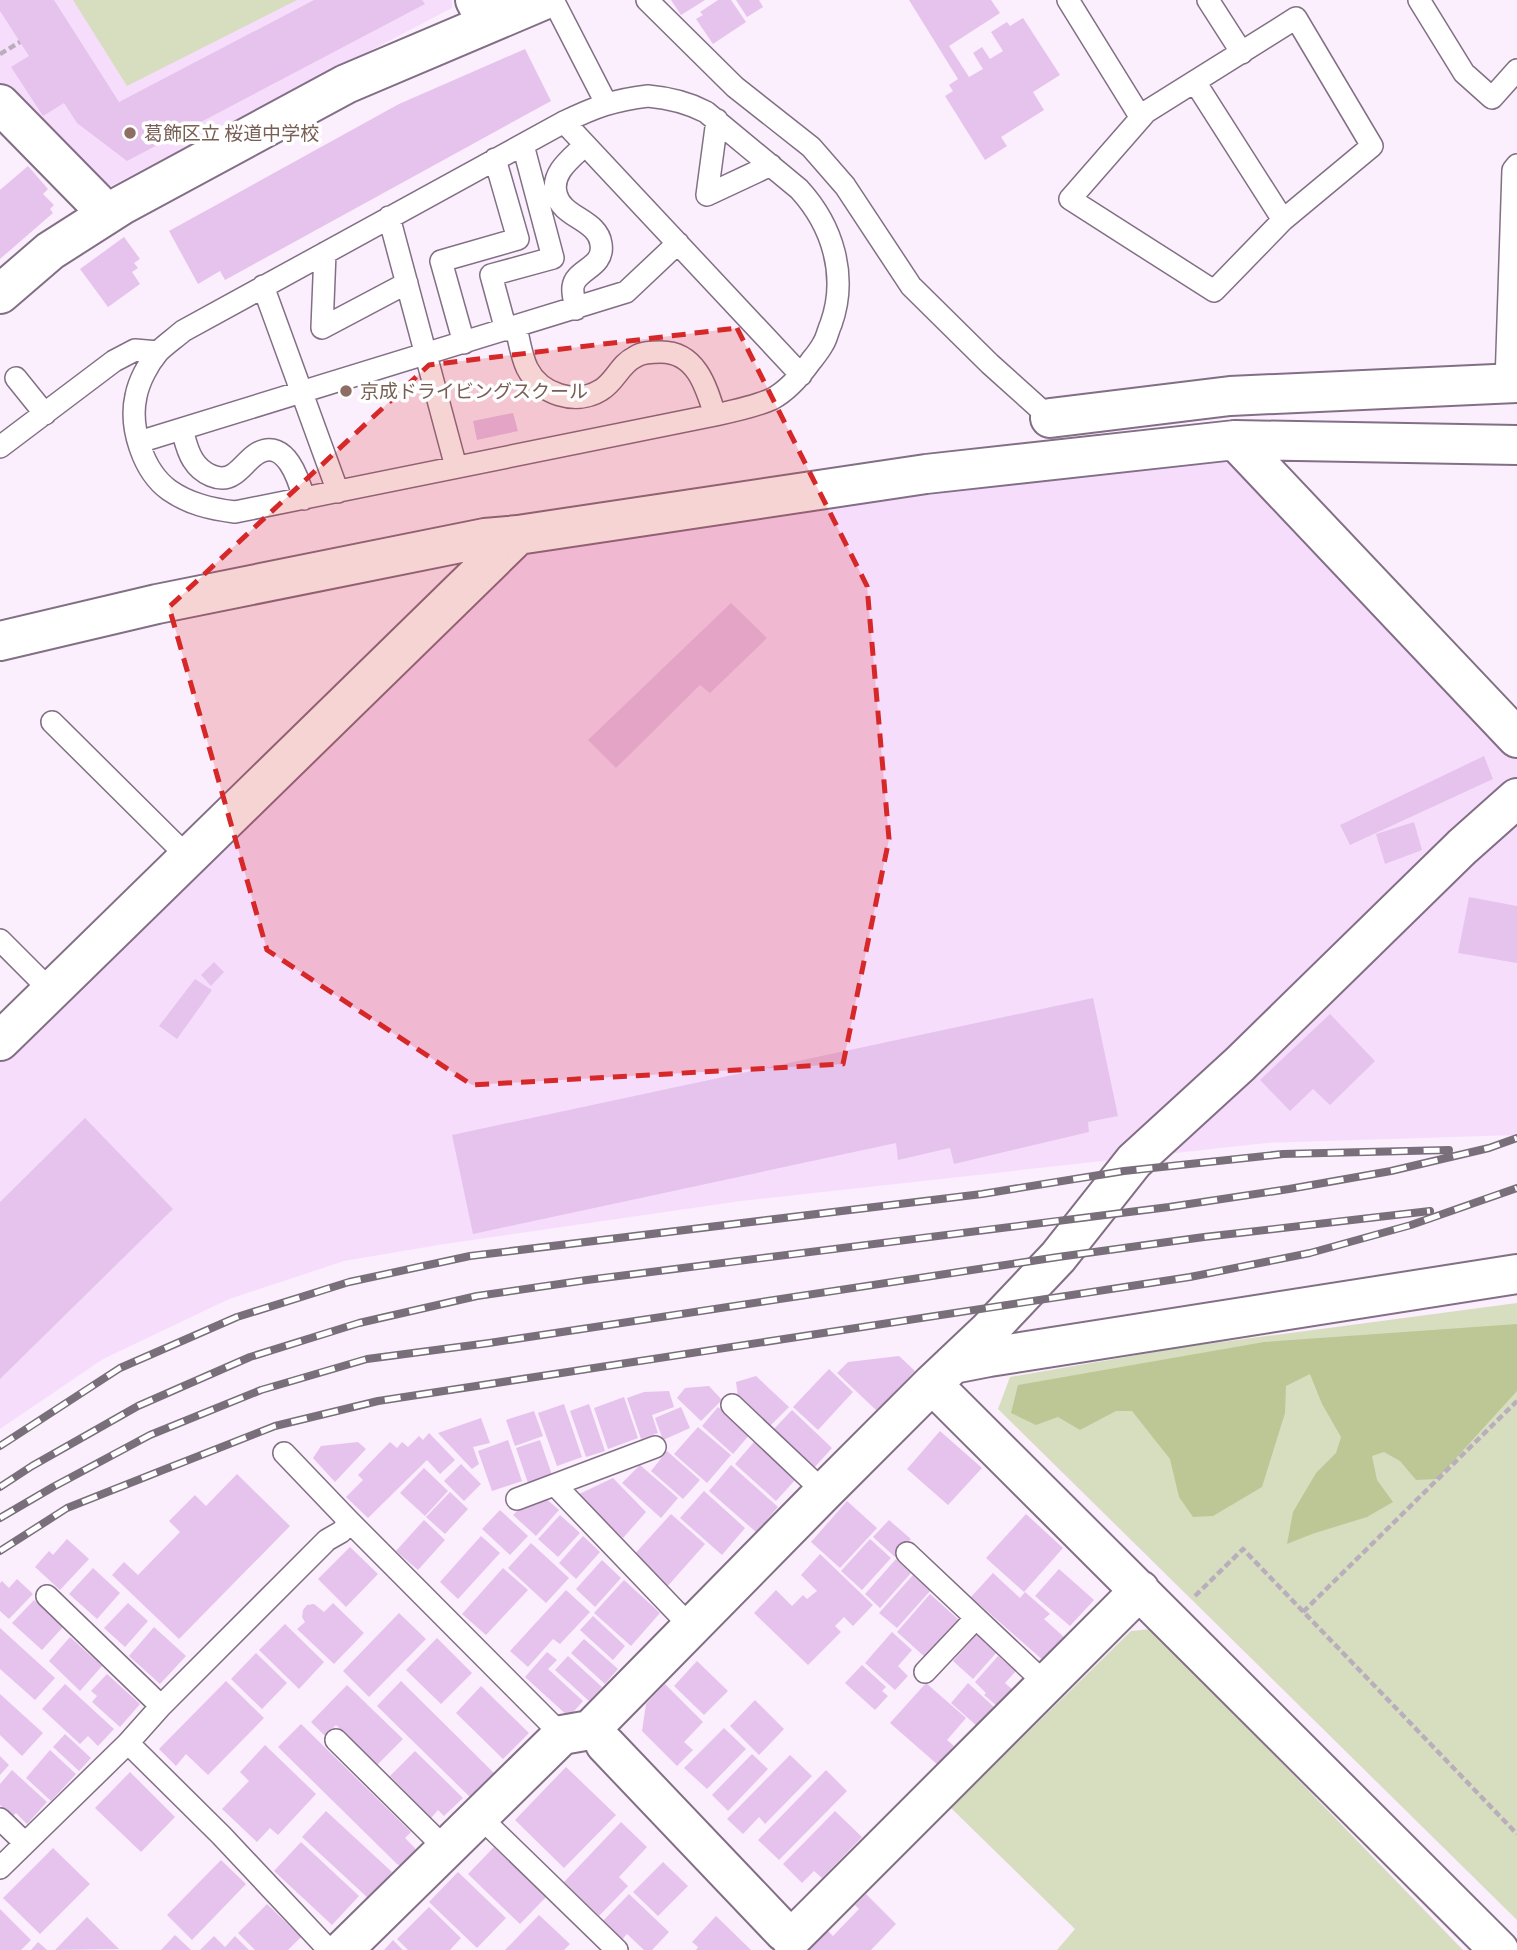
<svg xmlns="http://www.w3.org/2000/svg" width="1517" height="1950" font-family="Ubuntu,'Noto Sans JP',sans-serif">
  <rect width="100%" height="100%" fill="#fbeefd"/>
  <path fill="#f7ddfc" d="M0,0H452V8L111,186L97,182L0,84Z
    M1238,456L1517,754V1135L1266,1143L741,1201L438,1245L344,1261L229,1299L103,1359L0,1429V1061L513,557L785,513Z"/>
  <path fill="#d7debf" d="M73,0H297L127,86Z
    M1517,1303V1920L998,1409L1010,1377L1184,1347Z
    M1152,1629L1463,1950H1057L1075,1929L951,1808L1131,1631Z"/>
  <path fill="#bcc795" d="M1517,1324V1391L1437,1479L1416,1480L1400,1461L1384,1452L1372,1456L1377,1480L1393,1502L1367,1517L1312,1534L1287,1544L1293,1512L1316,1473L1336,1453L1341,1437L1322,1404L1310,1374L1286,1386L1285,1413L1262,1487L1213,1516L1193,1517L1179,1497L1170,1459L1132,1411H1116L1080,1430L1058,1417L1036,1425L1011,1413L1018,1385L1264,1342Z"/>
  <path fill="#e6c3ed" d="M0,0H54L119,102L314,0H422L425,4L127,161L77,123L64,103L43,116L11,67L29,56L0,11Z
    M671,0H705L681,15Z
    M718,0H731L746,22L713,44L696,19L703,15L700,12Z
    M736,0H759L763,7L747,17Z
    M909,0H991L1000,13L949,46L969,77L983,69L973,53L982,47L990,59L1003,51L991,32L1007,22L1010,26L1023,18L1060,75L1033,92L1044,110L1001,137L1007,146L985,160L945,96L953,91L949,85L958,79Z
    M525,49L551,101L225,280L220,271L198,284L169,231L399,104Z
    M28,166L48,189L43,194L54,205L50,209L53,213L0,259V190Z
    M124,237L140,259L134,263L138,268L132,272L140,284L108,307L80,269Z
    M513,413L518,431L477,440L473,421Z
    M731,603L767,638L710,693L700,685L616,768L588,740Z
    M1484,756L1493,779L1350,845L1340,825Z
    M1414,822L1422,850L1385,864L1376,834Z
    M1469,897L1517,906V963L1458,953Z
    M214,962L224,972L211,986L201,975Z
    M195,979L212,990L177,1039L159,1026Z
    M1093,998L1118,1116L1088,1122L1089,1132L954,1164L950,1148L898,1160L896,1143L473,1234L452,1135Z
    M1330,1014L1375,1061L1330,1105L1313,1089L1290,1111L1260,1080Z
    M85,1118L173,1209L0,1379V1202Z
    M899,1356L915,1371L877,1411L837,1373L848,1362Z
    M829,1369L853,1392L818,1430L793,1407Z
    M756,1376L789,1407L770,1426L738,1396L736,1382Z
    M709,1386L722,1400L701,1421L677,1398L685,1388Z
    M669,1391L674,1407L652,1415L658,1433L641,1439L627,1398L644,1392Z
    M624,1397L638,1438L608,1449L594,1408Z
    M564,1404L582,1457L557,1466L538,1413Z
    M589,1404L605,1451L586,1457L570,1411Z
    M681,1407L690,1428L663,1440L655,1418Z
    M718,1407L750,1434L733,1454L702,1426Z
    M792,1410L832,1448L814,1468L773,1430Z
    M534,1411L543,1436L515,1446L506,1420Z
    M481,1418L490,1443L473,1447L479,1464L472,1469L438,1433Z
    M698,1427L731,1455L707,1483L674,1454Z
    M940,1431L982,1468L948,1505L907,1469Z
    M429,1433L455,1460L440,1474L427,1460L368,1518L346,1497L363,1480L358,1475L390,1442L397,1448L402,1442L408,1447L419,1436L423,1440Z
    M508,1440L522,1481L492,1491L478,1451Z
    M540,1440L552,1475L528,1483L516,1448Z
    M358,1442L366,1449L335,1482L313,1458L321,1446Z
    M754,1442L796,1479L776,1501L735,1464Z
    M667,1451L700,1480L683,1499L651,1471Z
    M461,1464L481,1484L464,1501L444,1481Z
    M640,1465L678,1498L661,1518L622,1483Z
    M731,1465L778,1507L756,1532L709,1491Z
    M424,1468L448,1491L425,1516L400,1493Z
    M237,1474L290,1526L179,1639L112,1575L124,1562L138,1575L180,1532L169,1521L195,1495L206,1506Z
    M613,1478L646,1512L623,1538L575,1496Z
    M704,1491L745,1528L722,1555L680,1518Z
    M450,1492L468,1509L445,1534L426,1517Z
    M544,1497L559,1510L536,1536L513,1515L523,1505L526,1508L532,1502L536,1505Z
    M847,1501L877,1528L840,1568L811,1542Z
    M500,1510L528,1536L510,1555L482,1529Z
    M671,1514L705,1544L666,1588L632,1557Z
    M1026,1514L1063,1548L1024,1592L986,1558Z
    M560,1515L580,1533L558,1557L538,1539Z
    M424,1520L445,1540L418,1570L396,1551Z
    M889,1520L911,1539L895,1557L873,1537Z
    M481,1536L500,1553L458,1599L440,1582Z
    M583,1536L600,1552L576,1579L559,1563Z
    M67,1539L89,1559L60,1590L35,1567L49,1551L53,1555Z
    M870,1539L891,1558L862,1590L841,1571Z
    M531,1543L569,1578L546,1603L508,1568Z
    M350,1547L378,1574L346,1607L318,1579Z
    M820,1554L873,1605L853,1626L844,1617L835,1626L841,1632L808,1665L754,1613L776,1590L792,1606L803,1595L807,1599L817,1591L801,1575Z
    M896,1559L911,1573L880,1608L865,1594Z
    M602,1560L621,1578L595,1607L576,1589Z
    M93,1568L120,1593L97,1619L69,1594Z
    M503,1568L528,1590L486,1635L462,1614Z
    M1059,1569L1094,1600L1070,1626L1035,1596Z
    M993,1573L1020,1598L1025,1592L1050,1614L1044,1619L1066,1639L1045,1662L971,1597Z
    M913,1575L930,1591L897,1628L879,1613Z
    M17,1579L33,1594L9,1619L0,1611V1583L2,1581L9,1588Z
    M624,1580L660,1613L631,1646L594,1613Z
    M566,1590L590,1612L560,1644L553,1639L528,1667L510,1651Z
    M930,1594L959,1620L926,1658L897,1632Z
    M34,1600L63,1627L42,1650L12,1623Z
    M128,1603L148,1621L125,1647L104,1628Z
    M333,1603L364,1633L334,1664L297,1629L305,1622L302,1617L303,1610L307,1605L314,1604L324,1612Z
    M399,1613L426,1639L369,1697L343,1671Z
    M593,1616L625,1646L613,1660L580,1630Z
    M285,1624L324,1662L299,1689L259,1650Z
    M154,1627L186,1656L160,1684L129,1656Z
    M0,1628L55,1678L35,1700L0,1669Z
    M892,1632L912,1650L898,1666L908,1676L895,1690L865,1663Z
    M977,1634L997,1652L973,1679L953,1661Z
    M70,1637L102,1666L80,1691L49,1661Z
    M437,1638L472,1673L441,1704L406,1670Z
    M584,1639L618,1669L605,1684L571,1653Z
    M547,1652L557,1660L548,1669L583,1701L569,1717L525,1677Z
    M256,1653L287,1683L262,1709L231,1679Z
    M568,1656L602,1687L589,1701L555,1670Z
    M998,1656L1016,1671L1005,1683L1014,1691L998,1707L984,1695L986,1693L975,1682Z
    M697,1661L728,1691L704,1715L674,1686Z
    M862,1665L886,1687L882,1691L888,1696L875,1710L845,1683Z
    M107,1674L140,1704L120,1727L92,1702L97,1696L91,1691Z
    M226,1681L264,1718L208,1775L186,1754L176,1766L159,1749Z
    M401,1681L497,1776L473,1800L377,1706Z
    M926,1683L966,1718L947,1740L954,1746L938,1765L890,1723Z
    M968,1683L994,1707L977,1726L951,1703Z
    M65,1684L114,1729L98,1746L88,1736L80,1744L42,1709Z
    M665,1684L703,1722L684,1742L693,1750L677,1766L642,1731L646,1704Z
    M347,1685L403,1739L377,1765L336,1725L325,1736L311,1722Z
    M481,1686L529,1733L503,1759L456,1713Z
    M0,1694L43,1733L22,1756L0,1735Z
    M755,1700L784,1729L759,1755L730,1726Z
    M301,1724L411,1832L405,1838L414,1847L418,1853L404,1868L397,1864L278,1747Z
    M724,1728L746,1749L707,1789L684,1768Z
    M65,1734L91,1758L79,1771L53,1747Z
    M265,1745L316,1794L278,1835L270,1828L257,1842L222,1809L249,1781L240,1772Z
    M50,1750L76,1774L51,1801L26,1778Z
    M415,1751L463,1798L444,1816L438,1810L431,1818L390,1776Z
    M752,1754L768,1769L728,1811L712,1795Z
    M790,1755L812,1776L765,1824L759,1817L743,1834L727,1819Z
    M0,1756L9,1765L0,1775Z
    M566,1767L616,1815L564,1868L515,1820Z
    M12,1770L47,1802L27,1824L16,1813L12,1817L0,1805V1784Z
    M826,1770L847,1791L779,1860L758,1840Z
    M130,1772L175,1817L141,1852L95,1808Z
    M326,1811L392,1872L368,1898L302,1837Z
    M835,1811L862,1837L822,1878L814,1871L802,1883L783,1864Z
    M621,1822L647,1847L619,1877L628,1886L599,1916L564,1882Z
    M301,1842L359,1896L332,1925L274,1871Z
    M494,1847L546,1897L520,1924L468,1874Z
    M53,1848L90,1884L40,1934L3,1898Z
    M221,1860L246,1884L192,1940L167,1915Z
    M663,1862L688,1886L658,1916L633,1892Z
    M458,1872L506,1918L477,1948L429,1902Z
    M629,1894L669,1932L652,1950H644L627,1934L619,1943L600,1924Z
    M866,1894L896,1924L871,1950H809L828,1931L833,1936L859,1909L855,1905Z
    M267,1904L301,1937L288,1950H255L238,1933Z
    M429,1907L461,1938L450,1950H408L397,1939Z
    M0,1909L31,1940L21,1950H0Z
    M539,1915L570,1944L564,1950H505Z
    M716,1916L751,1950H696L698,1947L692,1942Z
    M87,1917L119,1949L55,1950Z
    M175,1935L191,1950H161Z
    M214,1936L225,1947L235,1936L249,1950H200Z
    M393,1940L403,1950H384Z
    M38,1942L47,1950H31Z"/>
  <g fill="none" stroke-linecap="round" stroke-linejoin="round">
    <defs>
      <path id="lane" d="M553,0L606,103
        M647,0L735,87L811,147L845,186L911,286L990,364L1050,418
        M1068,0L1141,118
        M1208,0L1242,53
        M1419,0L1464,73L1492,98L1517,70
        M1296,18L1372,146L1283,220L1214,291L1070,199L1146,112Z
        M1195,82L1283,220
        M648,96C670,98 687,102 706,112L799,189C833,226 848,276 831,324C828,330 827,338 823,344C820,350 815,356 811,361C801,375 787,391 772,399C754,407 734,411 715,415L235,512C211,509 189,504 169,490C143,471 129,427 136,396C139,381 148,364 158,352C165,345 175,338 183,331L564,122C595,107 614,100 648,96Z
        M717,120L707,195L771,165
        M564,122L801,375
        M389,217L456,467
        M325,253L322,328L407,283
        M263,286L338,492
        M576,309C575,302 572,294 573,287C575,269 605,268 601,244C598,219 561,218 556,193C551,172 572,158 585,145
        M516,327C519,340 521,355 527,368C540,394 575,406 601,390C615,382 620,364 635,357C642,352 652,352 661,352C696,352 706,386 715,415
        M506,330L491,275L553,258L523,145
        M464,343L441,261L518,239L495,159
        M16,378L45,414
        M1506,383L1513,170L1517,165
        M182,429C185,440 187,451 193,460C201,473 220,484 234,474C243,468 249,458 258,453C286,438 299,480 304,499
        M139,442L626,292L678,243
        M0,447L114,361L135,350L158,352
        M52,722L188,857
        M0,940L51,991
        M732,1405L824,1492
        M284,1453L350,1522
        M555,1485L690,1626
        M517,1499L655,1447
        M907,1553L1046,1684
        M47,1596L161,1706
        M925,1672L976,1618
        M336,1740L445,1848
        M128,1743L221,1835L329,1950
        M479,1816L617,1950
        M0,1819L25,1843
        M0,1868L128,1743L161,1706L327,1540L341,1532L350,1522L562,1735"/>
      <path id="street" d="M475,0L487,23
        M0,104L107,213
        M1050,418L1230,396L1517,383
        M1235,440L1517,445
        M0,641L157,604L485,538L518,535
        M0,1041L518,535L926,474L1235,440L1517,738
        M953,1364L989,1357L1517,1274
        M932,1384L1499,1950
        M791,1939L1140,1590
        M343,1950L562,1735L590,1730L824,1492L932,1384L988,1331L1058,1257L1134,1161L1240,1064L1462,847L1517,798"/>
      <path id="secondary" d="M0,294L50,251L122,205L346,84L544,0
        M605,1744L784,1932"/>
    </defs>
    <use href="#lane" stroke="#826f85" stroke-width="24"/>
    <use href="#street" stroke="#826f85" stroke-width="42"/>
    <use href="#secondary" stroke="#826f85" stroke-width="42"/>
    <path stroke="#b9aebb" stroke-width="4.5" stroke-dasharray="7 3.5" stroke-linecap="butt" d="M0,54L20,42
      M1195,1596L1243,1549L1517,1834
      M1303,1612L1517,1401"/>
    <use href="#lane" stroke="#fff" stroke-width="21"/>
    <use href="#street" stroke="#fff" stroke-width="38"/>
    <use href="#secondary" stroke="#fff" stroke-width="38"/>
    <defs>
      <path id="rail" d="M0,1446L120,1368L237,1317L349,1282L470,1256L982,1194L1124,1171L1283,1154L1449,1150
        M0,1487L32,1466L138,1406L250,1357L359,1323L477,1296L587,1280L1169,1207L1289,1189L1391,1171L1489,1148L1517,1138
        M0,1518L53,1487L150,1435L261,1390L367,1359L489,1343L1058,1257L1204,1237L1430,1211
        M0,1551L67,1508L163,1470L275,1426L378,1401L1190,1277L1310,1253L1411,1225L1517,1188"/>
    </defs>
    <use href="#rail" stroke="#786f7a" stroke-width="8"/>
    <use href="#rail" stroke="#fff" stroke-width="5" stroke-dasharray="16" stroke-linecap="butt"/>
  </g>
  <path fill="#d62828" fill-opacity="0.2" stroke="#d62828" stroke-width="5" stroke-dasharray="14 9" stroke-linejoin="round" d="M737,328L867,586L889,839L843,1064L472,1085L267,950L169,607L429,365Z"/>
  <g fill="#8d6e63" stroke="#fff" stroke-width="2.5">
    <circle cx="130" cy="133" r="7"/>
    <circle cx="346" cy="391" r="7"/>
  </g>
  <g text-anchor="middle" stroke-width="7" stroke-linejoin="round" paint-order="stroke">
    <g font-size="19" fill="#785e54" stroke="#fff" text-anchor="start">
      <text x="144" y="140">葛飾区立 桜道中学校</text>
      <text x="360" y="398">京成ドライビングスクール</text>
    </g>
  </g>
</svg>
